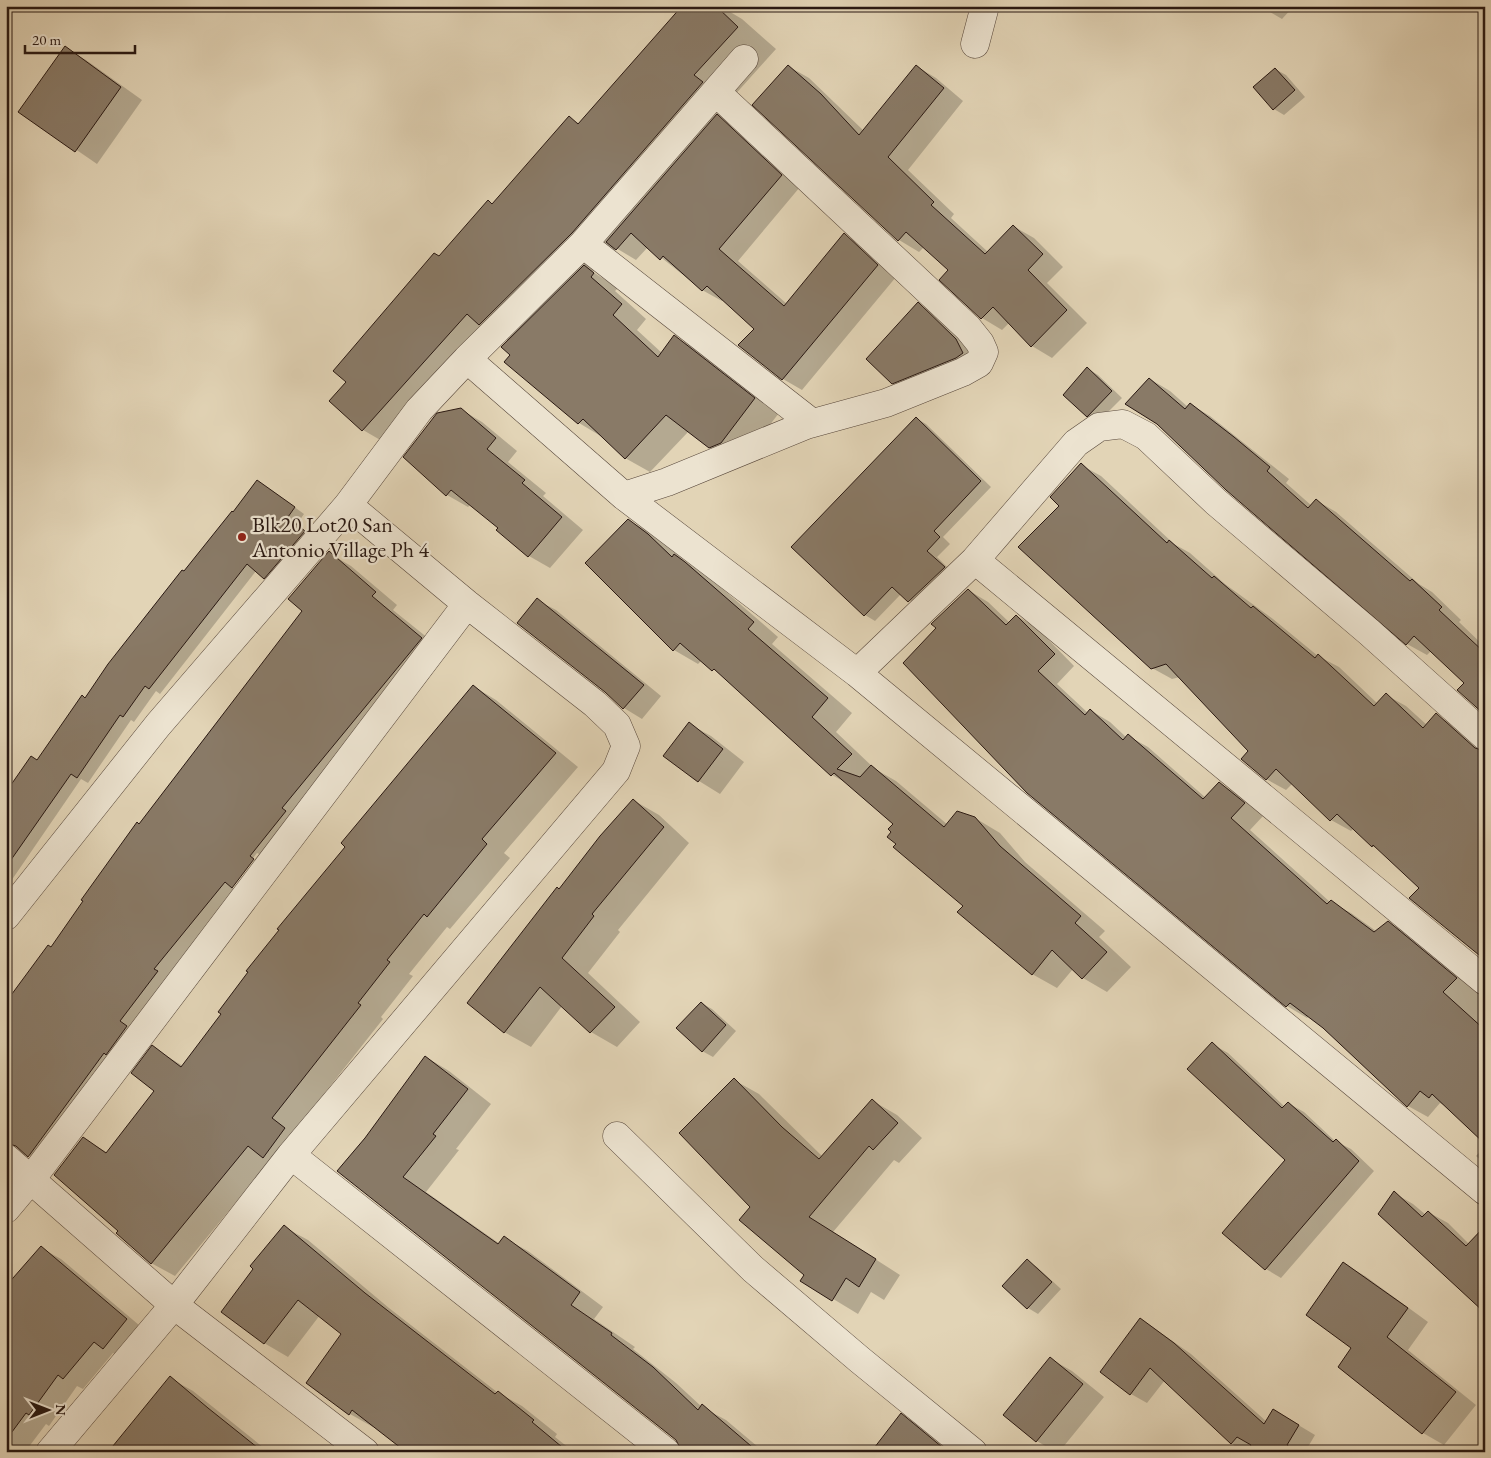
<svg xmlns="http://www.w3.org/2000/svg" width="1491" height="1458" font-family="'EB Garamond',serif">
  <rect width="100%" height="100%" fill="#e2d4b6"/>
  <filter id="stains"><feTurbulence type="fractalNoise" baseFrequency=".004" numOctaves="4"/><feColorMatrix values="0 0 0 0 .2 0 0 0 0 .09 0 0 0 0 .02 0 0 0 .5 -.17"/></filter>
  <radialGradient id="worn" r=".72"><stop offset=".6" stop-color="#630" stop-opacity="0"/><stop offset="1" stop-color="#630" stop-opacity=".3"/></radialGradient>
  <path fill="#0003" fill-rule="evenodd" d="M696,6H720L742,19L776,49L732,98L740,105L727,121L736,127L800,187L738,261L787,304L844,235L864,246L896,277L802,390L783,379L755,329L723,299L722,301L702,290L648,247L636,260L616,248L593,272L618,288L615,291L646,319L637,330L662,353L675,337L699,351L779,413L745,457L735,461L710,447L689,431L650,472L625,458L604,438L579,423L505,362L511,355L509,341L503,338L401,452L363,430L348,382L440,257L488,201L493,204L570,118L580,124Z
    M1260,6H1294L1282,19Z
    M65,48L86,60L142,100L97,164L20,111Z
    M788,66L809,78L864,131L916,66L936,78L963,101L908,170L954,214L951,218L988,252L1013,226L1034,238L1063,267L1047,283L1087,323L1052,358L1032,346L1009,323L1002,330L982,318L949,270L924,247L919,252L899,240Z
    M1275,69L1286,75L1305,97L1284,115L1274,109Z
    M918,304L939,316L978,352L914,395L893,383Z
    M1088,369L1098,375L1122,398L1098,422L1087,416Z
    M1150,379L1170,391L1188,407L1190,404L1210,416L1289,479L1286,483L1312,506L1316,500L1336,512L1419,584L1432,592L1461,620L1459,622L1485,647V713L1465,683L1431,651L1427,655L1407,644Z
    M460,409L482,422L517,451L508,462L546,493L543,496L583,530L550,568L529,556L500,528L471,504L468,507L447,495L405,457Z
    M916,418L926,424L991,487L943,537L950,544L937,557L954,574L919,607L901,594L875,621L865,615L793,547Z
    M1081,465L1101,476L1174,544L1190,553L1225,584L1273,619L1318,656L1339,667L1378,704L1386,695L1406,706L1427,725L1436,715L1456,726L1485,752V959L1411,898L1421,888L1382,851L1372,846L1354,828L1351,831L1331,820L1293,783L1286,790L1266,779L1249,751L1180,677L1172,679L1152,668L1061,506Z
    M267,487L304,514L297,524L314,538L275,583L256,571L160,694L156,691L134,722L131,720L88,783L81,779L9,884L6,883V794L37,761L234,513Z
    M628,520L653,534L685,561L710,578L778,637L772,644L852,713L836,732L875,769L896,781L948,825L975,818L1000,833L1025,862L1105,931L1099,937L1131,967L1107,992L1083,978L1073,969L1057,988L1032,974L964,905L897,844L894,824L848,784L832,775L726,678L702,660L698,664L674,650Z
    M329,553L351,566L397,605L393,610L444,651L52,1169L28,1155H24L16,1161L13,1175L6,1185V1005L52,949L139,825L304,611ZM257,853L259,854L234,888H231Z
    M968,590L988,602L1010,623L1017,616L1037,628L1074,666L1057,684L1088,713L1090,710L1110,722L1126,737L1128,736L1148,747L1206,798L1219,783L1239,795L1264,815L1250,830L1330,902L1351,913L1376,931L1388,922L1408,934L1485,997V1142L1449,1108L1440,1103L1428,1117L1408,1106L1323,1027L1309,1016L1307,1018L1287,1006L1028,792L938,628Z
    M537,600L556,610L661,696L642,719L624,708L605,691Z
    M473,686L496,700L578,767L504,853L510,858L450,929L447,927L409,974L413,976L381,1017L383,1019L294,1132L175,1276L151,1263L120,1231L83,1138L108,1153L156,1091L152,1047L183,1066L347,847Z
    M689,724L711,736L744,762L720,794L699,781L665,756Z
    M633,800L659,815L689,843L618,930L620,932L588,973L640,1022L617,1047L591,1032L562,1006L531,1047L504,1032L560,890Z
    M701,1003L712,1009L736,1031L713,1057L702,1051Z
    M1212,1044L1228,1053L1285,1107L1288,1103L1304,1112L1335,1141L1351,1149L1374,1171L1281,1278L1266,1269L1287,1159Z
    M426,1057L449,1071L491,1104L456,1149L459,1150L426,1192L500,1244L504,1238L528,1251L603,1307L594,1319L635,1347L633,1349L676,1383L702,1407L726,1420L764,1452H684L677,1439L339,1171L366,1139Z
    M734,1080L759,1094L822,1156L873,1101L897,1115L922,1138L899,1163L894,1160L833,1232L900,1275L884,1300L871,1292L858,1314L802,1280L805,1274L751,1207Z
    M1485,1146V1164L1476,1156Z
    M1394,1193L1413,1204L1426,1215L1428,1212L1448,1223L1469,1244L1485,1312Z
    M284,1227L308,1240L389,1308L497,1392L522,1406L557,1434L555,1437L574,1452H408L374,1426L373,1427L350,1414L343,1333L320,1315L288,1357L264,1343Z
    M41,1248L61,1259L146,1331L123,1359L113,1353L83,1389L77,1386L49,1426L46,1424L25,1452H6V1291Z
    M1027,1261L1037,1267L1061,1289L1038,1314L1028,1308L1004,1286Z
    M1344,1264L1365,1276L1428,1322L1408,1350L1476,1405L1444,1445L1423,1433L1353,1348Z
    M1141,1319L1191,1354L1267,1422L1290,1420L1315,1435L1305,1452H1241L1165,1380L1147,1403L1131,1394Z
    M1051,1359L1072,1371L1104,1397L1059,1452H1055L1037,1441Z
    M170,1378L193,1391L269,1452H109Z
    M901,1415L926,1429L954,1452H873Z"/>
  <path fill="#897a67" stroke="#291812" d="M682,6H716L738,27L694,75L703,82L572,233L479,325L467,314L362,431L329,401L346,382L333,371L434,253L439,256L488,200L492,204L569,116L578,124Z
    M65,46L121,87L75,152L18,112Z
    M788,65L821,94L859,135L916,65L944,88L888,157L934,202L931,205L985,254L1013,225L1043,254L1028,270L1067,310L1031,347L993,307L981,319L939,280L948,270L906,232L898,241L752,105Z
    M1275,68L1295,90L1273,110L1253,87Z
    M717,114L782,175L719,249L784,306L844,233L878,265L782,380L738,345L754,329L707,286L702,291L663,256L660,260L631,233L616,250L606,242Z
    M584,265L594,273L591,277L622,304L613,315L658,357L674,335L755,398L721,443L709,448L666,415L625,459L583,419L578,424L504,362L510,355L501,347Z
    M918,302L956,339L963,353L956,358L892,384L866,359Z
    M1087,367L1112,391L1087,417L1063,395Z
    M1149,378L1185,409L1190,403L1234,437L1270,467L1267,471L1308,508L1316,499L1410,581L1412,579L1442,607L1439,610L1485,653V715L1457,690L1464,683L1414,636L1406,645L1226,490L1157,424L1125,404Z
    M461,408L496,438L487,449L525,480L522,483L562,517L528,557L496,530L498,528L451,490L446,496L403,457L437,413Z
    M916,417L981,481L934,531L940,537L927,551L945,567L908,602L892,587L864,616L791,547Z
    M1081,463L1167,543L1169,540L1212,578L1214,576L1251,608L1253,606L1315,658L1318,654L1374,706L1386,693L1423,728L1436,713L1475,748L1485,751V949L1479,955L1409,898L1419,888L1373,845L1372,847L1337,814L1330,821L1276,769L1266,780L1241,759L1248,751L1166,664L1151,669L1018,547L1059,506L1050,497Z
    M257,480L295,507L288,517L305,531L264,579L247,564L149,689L145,686L123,717L120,715L77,778L71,774L6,867V792L31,756L37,760L82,695L85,698L108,664L182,570L184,571L232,511L233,512Z
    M628,519L648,534L672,557L674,554L685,562L754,622L748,629L828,698L812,717L852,754L837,769L860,777L871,765L944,827L957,811L975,817L1000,846L1081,916L1075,923L1107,952L1082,979L1052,950L1032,975L957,912L963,906L893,847L896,844L887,837L891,832L888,829L893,824L834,773L831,776L714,669L712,671L680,643L673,651L585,563Z
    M329,551L376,592L372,596L422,638L282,808L286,811L250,856L254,859L232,888L225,882L154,969L158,971L120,1021L127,1026L106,1055L104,1053L28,1157L16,1146L6,1143V1002L48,945L51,947L83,901L81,900L137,822L139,824L302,611L288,599Z
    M968,589L1006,625L1016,615L1055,654L1038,671L1085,715L1090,709L1123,740L1128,734L1203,799L1219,782L1245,803L1231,818L1327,904L1331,900L1374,932L1388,921L1457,978L1443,992L1485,1030V1144L1432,1094L1429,1098L1420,1091L1407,1107L1323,1028L1290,1003L1286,1007L1027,793L903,663L936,628L931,624Z
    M537,598L644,685L623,709L605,692L517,623Z
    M473,685L556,753L482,839L487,844L427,917L424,914L387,960L390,962L358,1003L361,1005L272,1118L285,1128L263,1158L248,1146L151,1264L116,1233L118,1231L54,1175L83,1137L106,1153L154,1091L131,1073L152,1045L181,1067L221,1014L218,1012L248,972L246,971L279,930L277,929L345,847L341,843Z
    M689,722L723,749L698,782L663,756Z
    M633,799L664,827L592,914L594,916L562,958L615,1007L590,1033L540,987L504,1033L467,1003L557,887L559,889L600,836Z
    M701,1002L726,1025L702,1052L676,1028Z
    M1212,1042L1282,1108L1288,1102L1333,1142L1336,1139L1359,1161L1265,1270L1222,1233L1285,1160L1187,1069Z
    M425,1056L468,1089L433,1134L436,1136L403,1177L498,1244L504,1236L580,1292L571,1305L612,1333L611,1335L653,1367L698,1410L702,1404L758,1452H682L676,1440L337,1171L365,1138Z
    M734,1078L782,1127L819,1159L872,1099L898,1123L873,1150L869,1146L809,1217L876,1259L859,1287L846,1278L832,1301L800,1281L804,1275L739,1220L750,1207L679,1133Z
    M1394,1191L1422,1217L1428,1211L1466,1246L1485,1226V1313L1378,1214Z
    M284,1225L365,1293L495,1394L498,1391L534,1420L532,1422L568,1452H406L352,1410L349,1415L306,1383L341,1334L298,1300L264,1344L221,1312L253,1269L250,1266Z
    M41,1246L127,1319L103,1349L94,1342L63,1379L58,1375L29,1415L26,1413L6,1440V1286Z
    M1027,1259L1052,1282L1027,1309L1002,1286Z
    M1343,1262L1408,1308L1387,1337L1456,1392L1422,1434L1338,1367L1351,1348L1306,1315Z
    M1140,1318L1174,1343L1264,1424L1273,1409L1299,1425L1287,1445L1295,1452H1247L1251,1445L1237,1437L1231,1444L1150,1368L1130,1395L1100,1372Z
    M1050,1357L1083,1384L1036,1442L1003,1415Z
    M170,1376L208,1408L263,1452H108Z
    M901,1413L948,1452H871Z"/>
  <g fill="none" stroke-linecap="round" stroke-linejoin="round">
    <defs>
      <path id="street" d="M975,44L985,6
        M583,244L812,423
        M467,359L624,496L857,673L1485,1191
        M624,496L667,482L806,425L886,403L963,372L979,363L984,352L980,343L968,328L716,92
        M348,505L419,410L467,359L583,244L744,59
        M975,560L1485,981
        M857,673L975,560L1076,443L1099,427L1123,424L1146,436L1216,502L1369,632L1485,736
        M6,916L158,725L348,505L467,604L595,704L617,725L626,746L616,771L291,1155L174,1305L50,1452
        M617,1136L753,1269L860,1360L973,1452
        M291,1155L666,1452
        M6,1158L174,1305L365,1452
        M6,1209L32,1178L467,604"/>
    </defs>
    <use href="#street" stroke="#57473b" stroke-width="29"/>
    <use href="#street" stroke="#ece3d0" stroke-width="28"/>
  </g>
  <circle fill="#8f2418" stroke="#ece3d0" stroke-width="2" cx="242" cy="537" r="5"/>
  <g text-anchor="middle" stroke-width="4.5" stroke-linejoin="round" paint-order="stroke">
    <g font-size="22" fill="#291812" stroke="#ece3d0" text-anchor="start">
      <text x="252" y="532">Blk20 Lot20 San<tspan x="252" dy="25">Antonio Village Ph 4</tspan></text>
    </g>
  </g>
  <rect width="1491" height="1458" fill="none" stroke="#e2d4b6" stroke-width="25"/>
  <rect x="8" y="8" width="1476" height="1443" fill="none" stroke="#291812" stroke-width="2.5"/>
  <rect x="12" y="12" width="1466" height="1433" fill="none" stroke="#291812"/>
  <g transform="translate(48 1410) rotate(90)" stroke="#ece3d0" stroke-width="4" paint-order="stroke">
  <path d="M0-4L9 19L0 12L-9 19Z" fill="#291812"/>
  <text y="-8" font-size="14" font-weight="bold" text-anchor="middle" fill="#291812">N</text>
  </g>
  <path d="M25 45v8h110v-8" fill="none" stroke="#291812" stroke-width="2.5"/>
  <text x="32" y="45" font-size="15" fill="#291812" stroke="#ece3d0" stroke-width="4" paint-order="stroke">20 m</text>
  <rect width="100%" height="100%" filter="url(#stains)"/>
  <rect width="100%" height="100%" fill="url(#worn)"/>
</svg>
